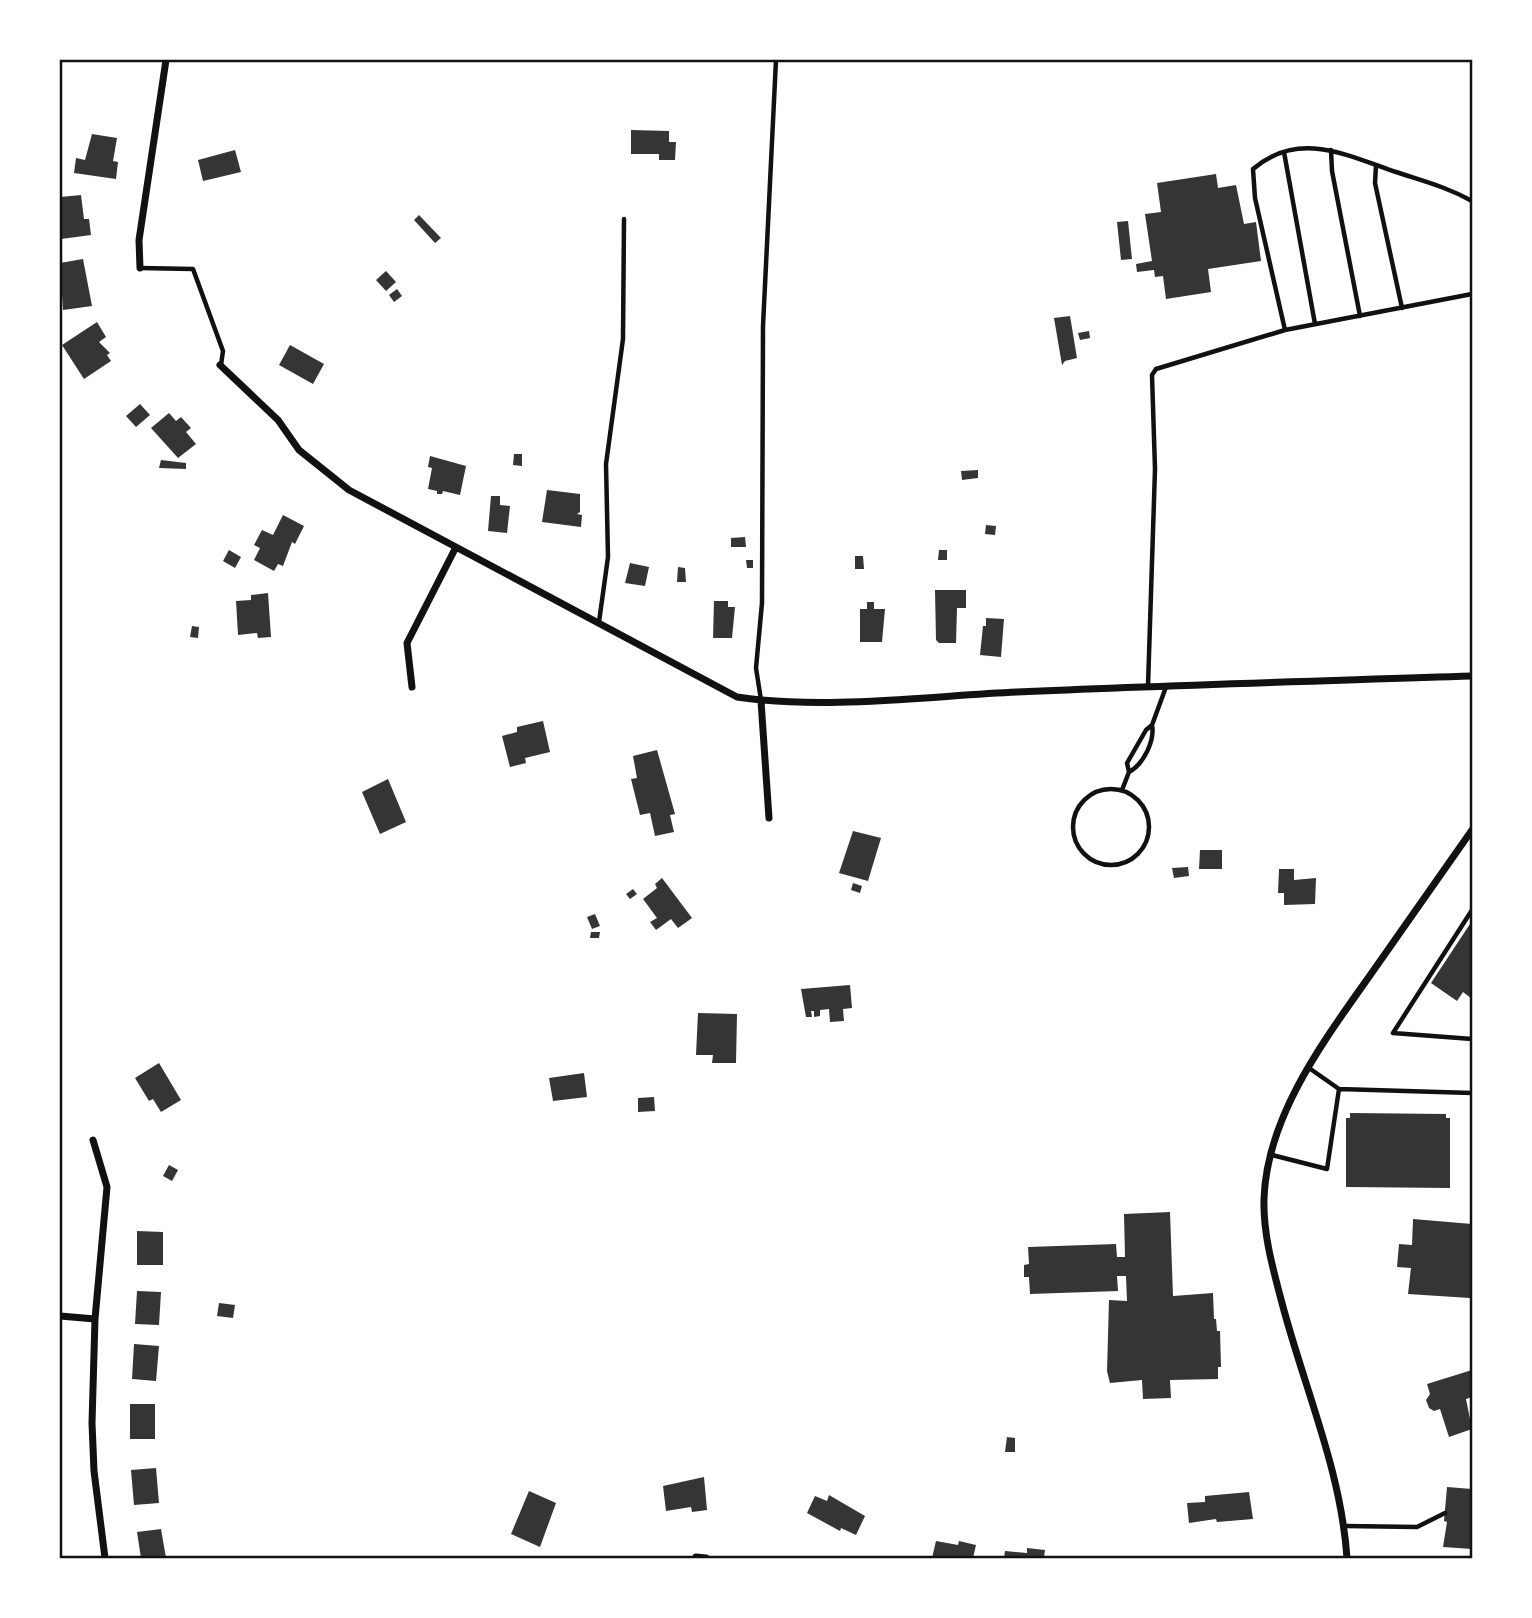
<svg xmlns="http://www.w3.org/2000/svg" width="1532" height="1618" font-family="'PT Sans Narrow',sans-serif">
  <rect width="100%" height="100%" fill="#fff"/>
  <path fill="#353535" d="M631,130L669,131V142H676L675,160H659V154H631Z
    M92,134L117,138L113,161L118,162L116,179L74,173L76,158L85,160Z
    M235,150L241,172L203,181L198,160Z
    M1216,174L1218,188L1236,185L1244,224L1256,222L1261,261L1208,269L1211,292L1166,299L1163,276L1155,277L1154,270L1137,272L1136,264L1152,261L1145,214L1161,212L1157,183Z
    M81,195L84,219H89L91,235L61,239L60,197Z
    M419,215L441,238L435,243L414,220Z
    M1128,221L1132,259L1121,260L1117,222Z
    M83,259L92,306L63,310L60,263Z
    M386,271L396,282L386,291L376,280Z
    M397,289L402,296L394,302L389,295Z
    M1070,316L1077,358L1065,361L1062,365L1054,318Z
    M97,322L106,337L99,342L110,353L107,355L111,361L84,379L62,345Z
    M1089,331L1090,338L1080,340L1078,333Z
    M290,345L324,364L313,384L279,365Z
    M140,404L150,415L136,427L126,416Z
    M169,413L176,421L181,417L191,428L186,432L196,444L178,458L151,428Z
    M514,454H522V466L513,465Z
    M430,456L466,466L460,495L443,491L442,494H437V491L428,489L432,468L428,467Z
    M161,460L186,463V469L159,468Z
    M978,470V478L962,480L961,471Z
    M547,490L580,494V512L577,514L582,515L581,527L542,522Z
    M491,496H500V505L510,506L507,533L488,531Z
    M283,515L304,526L295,544L292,542L283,566L278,564L274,571L254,560L260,548L254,545L262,530L273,535Z
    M986,525L996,526L995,535L985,534Z
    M745,537L746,547H731V538Z
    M229,550L241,557L235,568L223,561Z
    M939,550H947V560H938Z
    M855,556H863L864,569H855Z
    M746,560H753V568H747Z
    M630,563L649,567L645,586L625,583Z
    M678,567L685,568L686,582H677Z
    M935,590H966V608H957L956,643H939L936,640Z
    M268,593L271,637L258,638L257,633L238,635L236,601L251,600V595Z
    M714,601H728V607H735L732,638H713Z
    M867,602H874V609H885L882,642H860V609H867Z
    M986,618L1004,619L1001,657L980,655L983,626H986Z
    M192,626L199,627L198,638L190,637Z
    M543,721L550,752L525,758L526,763L510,767L502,736L517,732V727Z
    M657,750L675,814L670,815L674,832L655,836L650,813L640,815L631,779L637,778L633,756Z
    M388,779L406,822L380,834L362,792Z
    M853,831L881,838L868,881L839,873Z
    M1200,850H1222V869H1199Z
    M1188,867L1189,876L1174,878L1172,868Z
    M1279,869H1294V880L1316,878L1315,904L1284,905V893H1278Z
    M662,878L692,918L678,928L671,919L656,930L650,922L657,918L643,899L657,888L655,884Z
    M853,883L862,886L860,893L851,890Z
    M633,889L637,894L630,899L626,894Z
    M595,914L600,926L592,929L587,917Z
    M1472,921V999L1463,992L1457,1001L1431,983Z
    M591,932H600L599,938H590Z
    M850,985L852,1008L843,1009L844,1021L830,1022L829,1009L820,1010V1016L814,1017V1011H811L812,1017H806L801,989Z
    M698,1013L737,1014L736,1063H712L713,1055H696Z
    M159,1063L181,1100L161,1112L153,1099L149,1101L135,1078Z
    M584,1073L587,1097L553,1101L549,1078Z
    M654,1097L655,1111L638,1112V1098Z
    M1350,1113L1446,1114V1118H1450V1188L1346,1187V1118H1350Z
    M169,1165L178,1170L172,1181L163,1176Z
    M1170,1212L1173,1296L1213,1293L1214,1319H1216L1217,1331H1220L1221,1367H1218V1379L1170,1380L1171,1398L1143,1399L1142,1380L1110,1383L1107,1371L1109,1300L1127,1301L1126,1276H1117L1118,1291L1030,1294L1029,1277H1024V1265L1029,1264L1028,1247L1116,1244L1117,1257H1125L1124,1214Z
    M1413,1219L1472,1224L1470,1298L1408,1294L1411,1268L1397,1267L1399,1244L1412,1245Z
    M137,1231L163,1232V1265H137Z
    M137,1291L161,1292L159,1325L135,1324Z
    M219,1303L235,1305L233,1318L217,1316Z
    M134,1344L159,1346L156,1381L132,1379Z
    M1472,1370V1397L1466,1399L1472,1429L1449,1437L1440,1409L1434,1411L1429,1408L1426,1400L1430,1394L1427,1384Z
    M130,1404H155V1439H130Z
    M1007,1437L1015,1438V1452H1005Z
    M156,1468L159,1503L134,1505L131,1470Z
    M704,1477L707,1510L692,1512L691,1507L666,1511L663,1486Z
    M1447,1487L1472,1489V1549L1443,1547L1447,1522L1444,1521Z
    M529,1491L556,1503L540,1547L511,1534Z
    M1249,1492L1253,1519L1217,1522L1216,1519L1189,1523L1187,1503L1205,1502V1496Z
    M829,1495L865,1516L856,1535L841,1528L840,1531L807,1513L815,1496L827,1501Z
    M161,1529L166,1558H141L137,1532Z
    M936,1541L958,1545L959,1541L976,1545L973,1558H932Z
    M1027,1548L1045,1550L1044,1558H1004L1005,1551L1027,1553Z"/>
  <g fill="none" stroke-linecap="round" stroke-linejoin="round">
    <path stroke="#111" stroke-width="4.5" d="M1331,150L1332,171L1360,316
      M1284,152L1315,324
      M1376,165L1375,183L1402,308
      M1472,201C1447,187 1423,181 1396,172C1346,155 1299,130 1253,169L1255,198L1285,330L1472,294
      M140,268L193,269L223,351L221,365
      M599,622L608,557L606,464L623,339L624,219
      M1148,686L1155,469L1152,375L1156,369L1285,330
      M761,700L756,668L762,603L763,326L776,60
      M1152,725C1155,740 1144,764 1129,772L1127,763L1146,730L1152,725L1166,687
      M1073 827a38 38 0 1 1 76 0a38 38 0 1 1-76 0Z
      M1122,790L1129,772
      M1472,910L1393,1033L1472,1039
      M1309,1068L1339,1089
      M1272,1155L1327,1169L1339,1089L1472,1093
      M1345,1526L1417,1527L1445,1513"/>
    <path stroke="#111" stroke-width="7" d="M140,268L139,240L166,60
      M220,365L278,420L299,450L349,490L737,697C823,710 929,696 1017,692C1169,685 1321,681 1472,676
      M412,687L407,643L456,547
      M761,701L769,818
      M93,1140L107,1187L95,1319L92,1423L94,1471L105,1558
      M60,1316L95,1319
      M696,1557L706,1558
      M1347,1558C1341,1470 1304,1387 1282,1303C1273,1269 1263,1234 1264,1199C1267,1111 1330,1033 1378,964C1410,919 1441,874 1472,830"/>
  </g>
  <rect width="1532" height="1618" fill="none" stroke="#ffffff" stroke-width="122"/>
  <rect x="61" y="61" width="1410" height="1496" fill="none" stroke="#111" stroke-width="2.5"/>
</svg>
